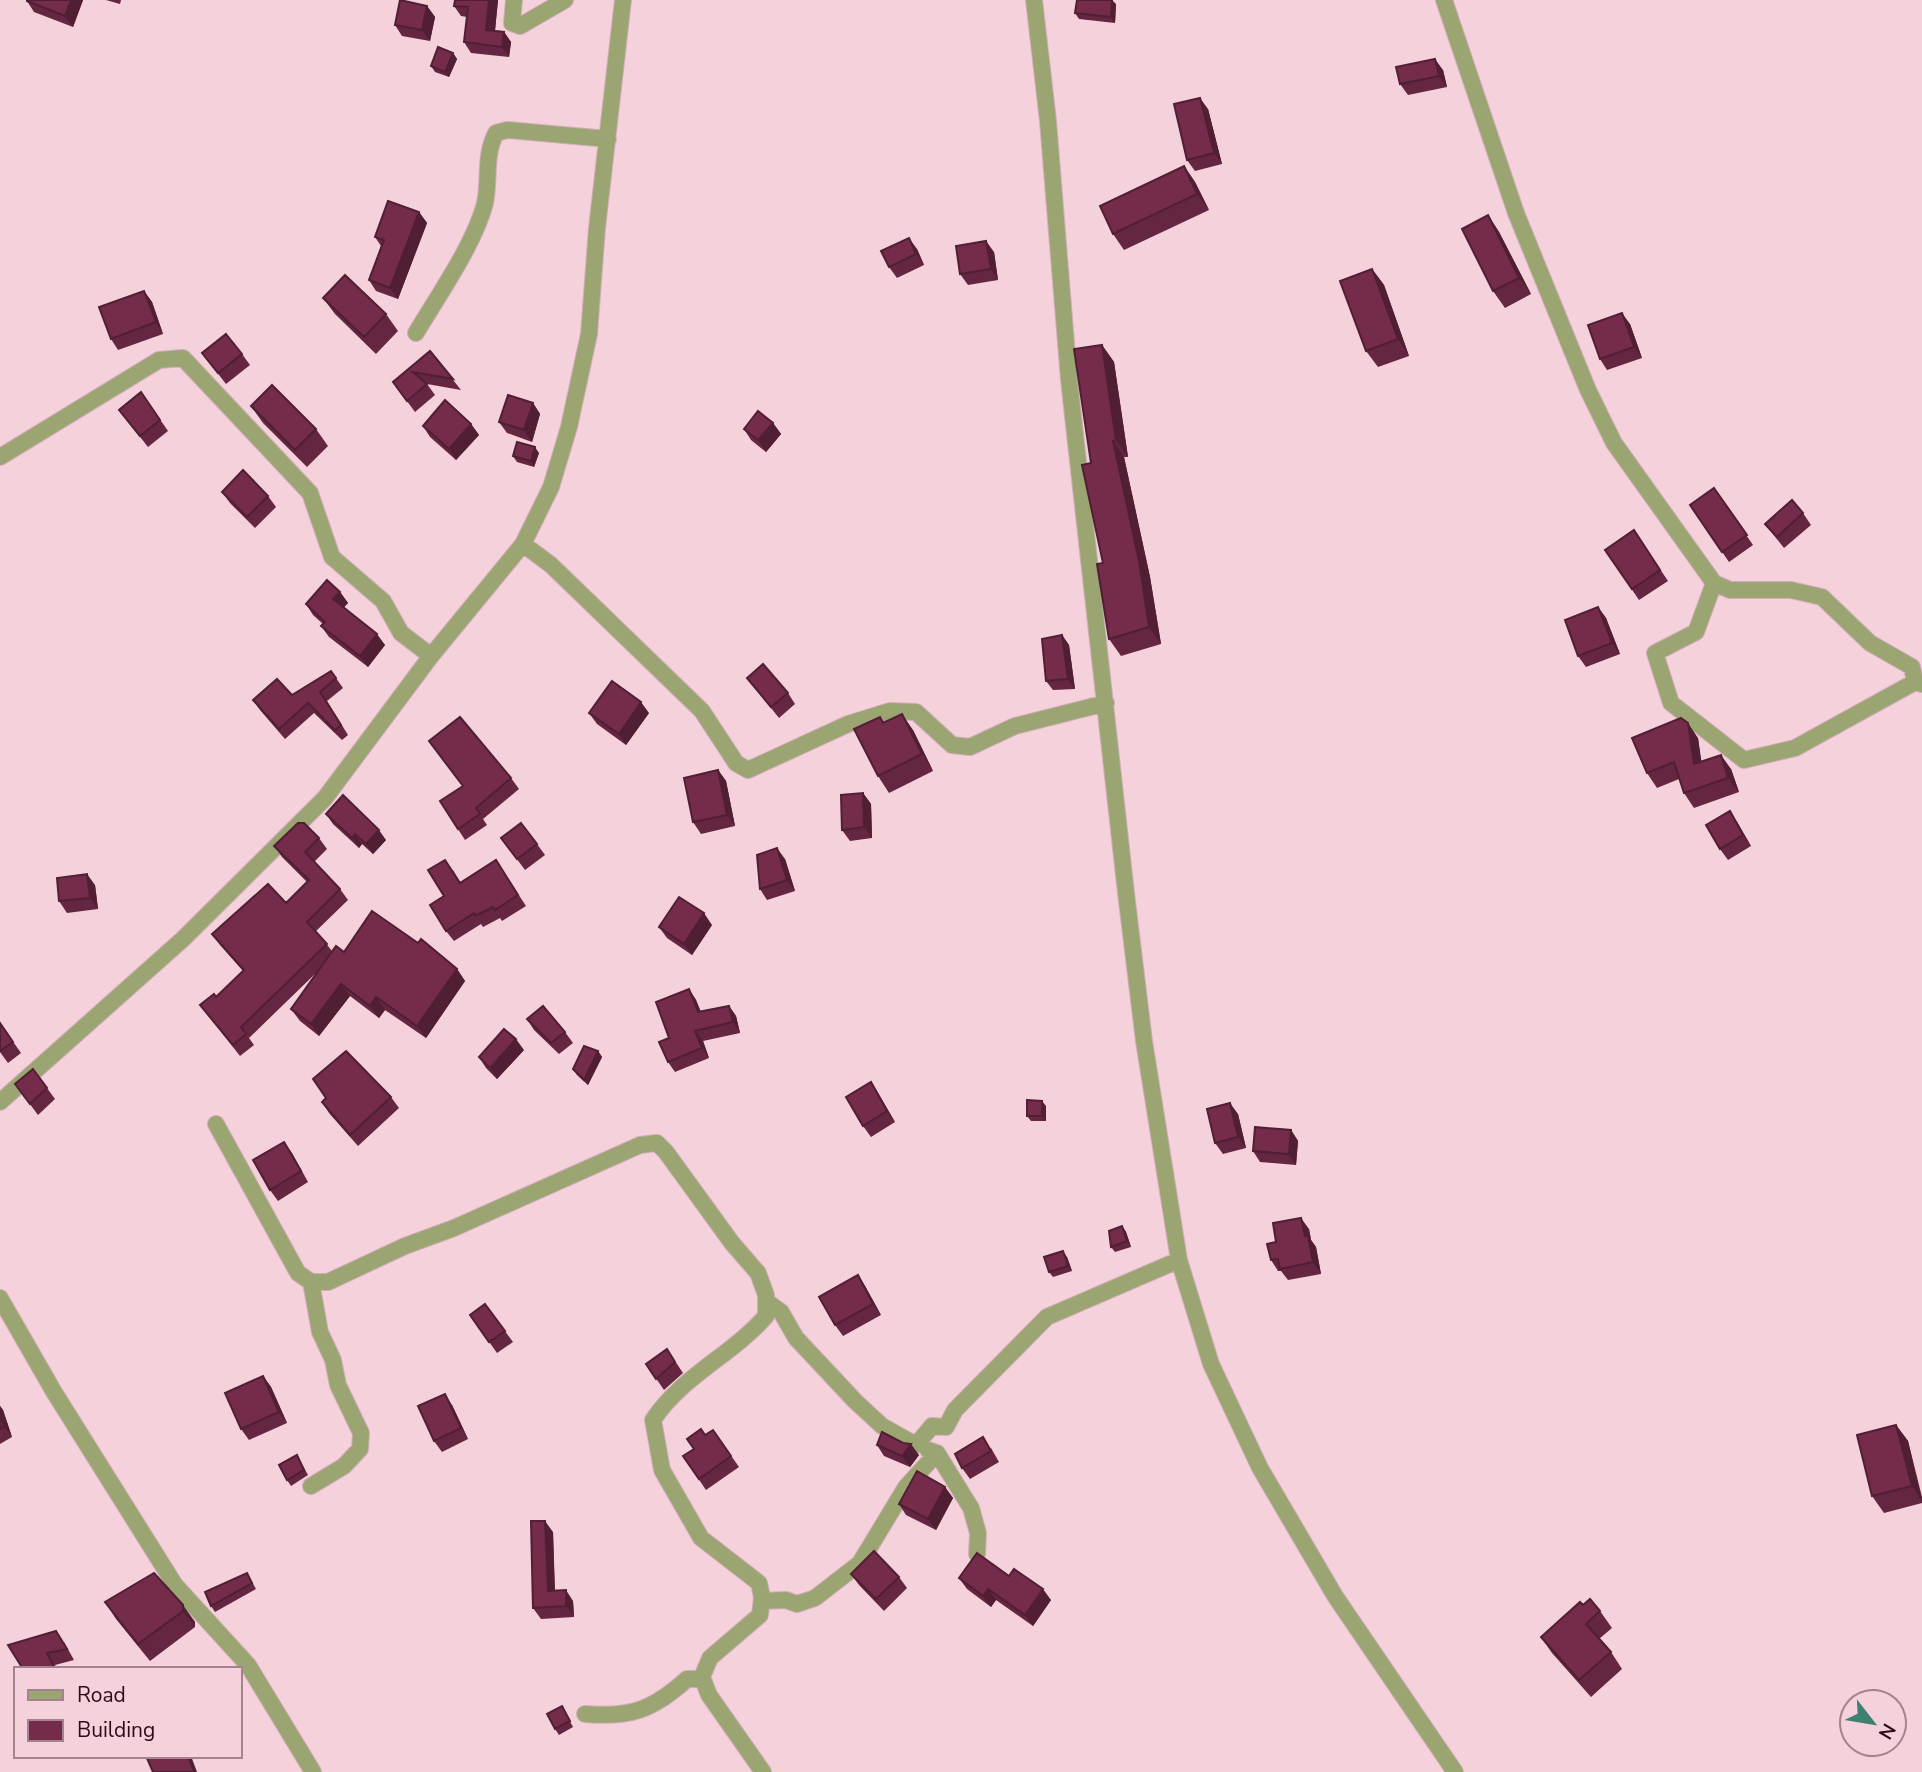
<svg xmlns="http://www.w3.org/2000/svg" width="1922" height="1772" font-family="'Nunito Sans',sans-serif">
  <rect width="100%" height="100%" fill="#f5d1dc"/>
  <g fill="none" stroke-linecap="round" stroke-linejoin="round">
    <defs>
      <path id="street" d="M514,0L512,23L520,26L565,0
        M1034,0L1048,121L1069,380L1126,893L1144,1041L1179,1260L1211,1364L1260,1468L1335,1596L1455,1772
        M1444,0L1516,213L1588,390L1614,443L1714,583L1696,632L1655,653L1671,703L1744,760L1795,748L1915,682L1922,684
        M416,333C438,296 475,243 485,203C490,179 484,156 496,133L507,130L608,139
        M0,457L159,360L183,358L310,493L332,557L383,601L401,633L431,656
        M523,544L551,565L702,711L736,763L748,770L848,724L890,711L916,712L952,745L970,747L1015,726L1106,703
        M1714,583L1730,590H1791L1822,597L1870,643L1912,667L1915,682
        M0,1102L183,939L325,798L431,656L523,544L551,487L569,427L589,334L597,228L623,0
        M216,1124L298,1273L311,1282H328L405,1246L454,1228L640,1145L657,1143L666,1152L732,1243L758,1273L766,1295V1316C733,1354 681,1377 653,1420L662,1470L701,1538L759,1583L762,1597L760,1615L710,1658L702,1677L709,1695L763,1772
        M311,1282L320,1332L333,1360L338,1385L361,1433L360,1449L344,1466L311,1486
        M0,1298L54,1392L175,1585L248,1665L313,1772
        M766,1301L781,1312L796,1338L855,1401L882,1426L916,1445L932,1426L946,1427L955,1410L1047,1317L1179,1260
        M928,1450L937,1453L971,1508L978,1533L977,1554
        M762,1601L786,1600L797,1604L815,1598L860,1563L906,1487L937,1453
        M585,1714C630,1718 653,1710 687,1679H703"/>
    </defs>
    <use href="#street" stroke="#d1aeb9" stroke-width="18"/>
    <use href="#street" stroke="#9ba571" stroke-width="16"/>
  </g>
  <path fill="#642640" d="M27,0H83L73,27L34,12L27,1Z
    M106,0H121L120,4Z
    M455,0H498L495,31L504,32L511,42L509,57L471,53L464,42L467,17L461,16L454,6Z
    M1116,4L1115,23L1079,19L1075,13Z
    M427,6L435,17L430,41L402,36L395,25Z
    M453,53L457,59L449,77L435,72L431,66Z
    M1443,70L1447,87L1408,95L1400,84Z
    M1208,109L1222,164L1195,171L1187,160Z
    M1184,166L1195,182L1209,210L1124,250L1113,234Z
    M419,212L427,223L398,299L376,291L369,280L381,246L375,237Z
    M1488,215L1499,232L1531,294L1505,308L1493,291Z
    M917,249L924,265L897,278L889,267Z
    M994,252L998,280L968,285L960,274Z
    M1372,269L1384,285L1409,356L1378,367L1366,351Z
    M144,291L152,302L163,334L118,350L111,339Z
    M323,298L386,314L398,331L376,354L335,314Z
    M1630,324L1642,358L1607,370L1600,359Z
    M1102,345L1114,362L1128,457H1124L1150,577L1161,644L1121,656L1109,639L1103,563L1091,463Z
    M430,351L461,390L427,384L435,395L415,412L393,382Z
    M202,353L242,354L250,365L226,384Z
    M141,392L168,431L148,447L119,410Z
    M533,403L540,414L532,442L507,433L499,422Z
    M251,406L316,429L328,446L307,467L263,423Z
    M773,423L781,434L766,452L751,440L744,429Z
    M471,424L479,435L456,460L430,437L423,426Z
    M539,453L534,467L517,462L513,456Z
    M1714,488L1753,545L1729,562L1690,505Z
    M222,492L268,496L276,507L255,528L230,503Z
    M1803,513L1811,525L1784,548L1765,524Z
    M1634,530L1668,581L1639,600L1605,550Z
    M340,592L348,603L344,607L385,645L368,667L329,637L321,626L323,624L313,615L306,604Z
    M1598,607L1606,618L1620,654L1586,667L1578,656Z
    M1062,635L1069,645L1075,689L1053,690L1046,681Z
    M331,671L343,688L327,701L348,735L342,740L314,713L285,739L260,710L253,700L292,695Z
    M747,678L788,693L795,704L779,718Z
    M589,713H649L626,745L597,724Z
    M884,722L913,730L933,771L889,793L878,776Z
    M1698,738L1701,761L1731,769L1739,792L1694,808L1684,793L1679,779L1657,788L1647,773Z
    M429,741L511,778L519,789L483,819L487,825L465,840L440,801L463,786Z
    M718,770L726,781L735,826L701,834L693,822Z
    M863,793L871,804L872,838L850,841L842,830Z
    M326,814L386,840L373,854L362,844L359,848L333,824Z
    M1737,822L1751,846L1728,860L1720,849Z
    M319,838L327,849L314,862L340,889L348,900L316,931L332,951L457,969L465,981L426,1038L385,1010L379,1018L350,996L319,1036L300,1021L291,1009L316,973L249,1038L254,1045L240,1056L200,1005L216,997L243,971L220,945L212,934L286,903L307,882L282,857L274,846Z
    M501,838L537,844L545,855L525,870Z
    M785,859L795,891L767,900L760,889Z
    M496,860L526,906L502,921L500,918L483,927L481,924L454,941L446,931L444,896L453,870L460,883Z
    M95,885L98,909L67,913L59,901Z
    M712,925L692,955L667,938L659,927Z
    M689,989L696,1000L701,1012L729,1006L736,1016L740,1033L703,1041L709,1058L675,1072L668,1062L669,1038Z
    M527,1019L565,1032L573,1043L559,1054L534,1030Z
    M0,1023L21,1053L8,1063L0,1052Z
    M524,1050L497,1079L486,1068L479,1057Z
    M598,1051L602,1057L588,1085L577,1075L573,1069Z
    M33,1069L55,1099L38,1115L15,1084Z
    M871,1082L878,1093L895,1122L871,1137L863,1126Z
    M391,1097L399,1108L358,1146L329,1113L322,1102Z
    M1046,1106V1121H1031L1027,1116Z
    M1238,1114L1246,1148L1223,1154L1215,1143Z
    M1291,1130L1298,1141L1296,1165L1260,1162L1253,1151Z
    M284,1142L308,1182L278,1201L270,1190Z
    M1122,1226L1126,1232L1131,1247L1115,1252L1111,1247Z
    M1309,1229L1311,1240L1316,1247L1321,1274L1288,1280L1281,1271H1278L1271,1260L1276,1242Z
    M1067,1257L1072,1271L1053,1277L1049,1272Z
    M858,1275L865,1286L881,1315L843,1336L835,1325Z
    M485,1304L513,1342L497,1353L470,1315Z
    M667,1349L683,1373L664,1390L646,1364Z
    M263,1376L271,1387L287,1423L249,1440L241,1429Z
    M452,1405L468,1439L442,1452L434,1441Z
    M0,1406L3,1410L12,1437L0,1444Z
    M1896,1425L1908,1441L1922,1497V1503L1884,1513L1872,1496Z
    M713,1430L739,1467L706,1490L683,1456L694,1449L705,1435Z
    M877,1445L919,1455L910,1467L884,1456Z
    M991,1448L999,1462L970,1479L962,1468Z
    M297,1455L308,1475L291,1486L287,1480Z
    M945,1487L953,1498L936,1530L906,1515L899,1504Z
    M553,1532L555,1590L573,1601L574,1617L541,1619L533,1608Z
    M154,1573L195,1622V1627L150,1661L116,1619L105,1602Z
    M247,1573L256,1589L215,1612L211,1606Z
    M851,1574L899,1577L907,1588L884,1611L859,1585Z
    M1009,1576L1051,1600L1033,1626L996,1600L991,1607L967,1589L959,1578Z
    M1583,1605L1600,1611L1612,1628L1599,1639L1611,1652L1622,1669L1591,1697L1552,1653L1541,1637Z
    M64,1642L74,1660L55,1665L57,1669H23Z
    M562,1706L573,1727L559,1735L555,1729Z"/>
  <path fill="#511f34" d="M71,0H83L73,27L65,16Z
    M489,0H498L494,40L486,30Z
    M1112,0L1116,4L1115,23L1111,17Z
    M427,6L435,17L430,41L422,30Z
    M504,32L511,42L509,57L502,47Z
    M453,53L457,59L449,77L445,72Z
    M1435,59L1443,70L1447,87L1439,76Z
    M1200,98L1208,109L1222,164L1214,153Z
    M1184,166L1195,182L1209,210L1197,194Z
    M419,212L427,223L398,299L390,288Z
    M1488,215L1499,232L1531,294L1519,278Z
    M909,238L917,249L924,265L916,254Z
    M986,241L994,252L998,280L991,269Z
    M1372,269L1384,285L1409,356L1398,339Z
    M144,291L152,302L163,334L156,322Z
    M1622,313L1630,324L1642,358L1634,347Z
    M1102,345L1114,362L1128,457L1116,440Z
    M533,403L540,414L532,442L524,430Z
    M773,423L781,434L766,452L758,440Z
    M471,424L479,435L456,460L449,449Z
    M1113,441L1124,457L1150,577L1161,644L1149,627Z
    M535,447L539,453L534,467L531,461Z
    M340,592L348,603L341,610L333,599Z
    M1598,607L1606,618L1620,654L1612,643Z
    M377,634L385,645L368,667L360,656Z
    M1062,635L1069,645L1075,689L1068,679Z
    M641,702L649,713L626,745L619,734Z
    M902,714L913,730L933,771L922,754Z
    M1688,723L1698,738L1704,779L1694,764Z
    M1721,755L1731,769L1739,792L1728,778Z
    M718,770L726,781L735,826L727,815Z
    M863,793L871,804L872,838L864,827Z
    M1730,811L1737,822L1751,846L1743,835Z
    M379,830L386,840L373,854L366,844Z
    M355,834L362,844L359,848L352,838Z
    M777,848L785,859L795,891L787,880Z
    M87,874L95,885L98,909L90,898Z
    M704,913L712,925L692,955L684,944Z
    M457,969L465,981L426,1038L417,1026Z
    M341,984L350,996L319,1036L311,1024Z
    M689,989L696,1000L705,1023L698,1012Z
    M376,997L385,1010L379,1018L370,1006Z
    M729,1006L736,1016L740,1033L733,1022Z
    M695,1031L703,1041L709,1058L702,1048Z
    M516,1039L524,1050L497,1079L490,1068Z
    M598,1051L602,1057L588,1085L584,1080Z
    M871,1082L878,1093L895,1122L887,1111Z
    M1042,1101L1046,1106V1121L1042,1116Z
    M1230,1103L1238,1114L1246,1148L1238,1137Z
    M1291,1130L1298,1141L1296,1165L1289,1154Z
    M284,1142L292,1153L308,1182L301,1171Z
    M1301,1218L1309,1229L1311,1240L1316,1247L1321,1274L1313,1262L1305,1236Z
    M1122,1226L1126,1232L1131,1247L1127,1241Z
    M1063,1251L1067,1257L1072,1271L1068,1266Z
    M858,1275L865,1286L881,1315L873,1304Z
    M263,1376L271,1387L287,1423L279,1412Z
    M445,1394L452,1405L468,1439L461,1428Z
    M0,1406L3,1410L12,1437L4,1426L0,1414Z
    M1896,1425L1908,1441L1922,1501L1912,1486Z
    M911,1444L919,1455L910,1467L902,1456Z
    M945,1487L953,1498L936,1530L928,1519Z
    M545,1521L553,1532L555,1602L548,1591Z
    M988,1589L996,1600L991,1607L983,1596Z
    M1043,1589L1051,1600L1033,1626L1025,1615Z
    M566,1590L573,1601L574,1617L566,1606Z
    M183,1605L195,1622V1627L183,1611Z
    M188,1756H191L197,1772H194Z"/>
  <path fill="#742c4a" stroke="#511f34" stroke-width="2" d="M27,0H71L65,16L27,1Z
    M400,0L427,6L422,30L395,25Z
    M455,0H489L486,30L504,32L502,47L464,42L468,7L454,6Z
    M1077,0H1112L1111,17L1075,13Z
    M438,47L453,53L445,72L431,66Z
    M1435,59L1439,76L1400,84L1396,67Z
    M1200,98L1214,153L1187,160L1174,104Z
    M1184,166L1197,194L1113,234L1100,206Z
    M388,201L419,212L390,288L369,280L384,240L375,237Z
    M1488,215L1519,278L1493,291L1462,229Z
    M909,238L916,254L889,267L881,251Z
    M986,241L991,269L960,274L956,246Z
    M1372,269L1398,339L1366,351L1340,281Z
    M345,275L386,314L364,337L323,298Z
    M144,291L156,322L111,339L99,307Z
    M1622,313L1634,347L1600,359L1588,325Z
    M226,334L242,354L218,373L202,353Z
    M1102,345L1116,440L1113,441L1139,561L1149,627L1109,639L1097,564L1103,563L1082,465L1091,463L1074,349Z
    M430,351L453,379L413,372L427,384L407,401L393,382Z
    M272,385L316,429L295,450L251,406Z
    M141,392L160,420L140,436L119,410Z
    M508,395L533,403L524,430L499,422Z
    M445,400L471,424L449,449L423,426Z
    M758,411L773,423L758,440L744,429Z
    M517,442L535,447L531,461L513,456Z
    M243,470L268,496L247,517L222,492Z
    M1714,488L1747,535L1722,552L1690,505Z
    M1792,500L1803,513L1777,537L1765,524Z
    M1634,530L1660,570L1632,589L1605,550Z
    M327,580L340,592L333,599L377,634L360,656L321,626L325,622L306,604Z
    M1598,607L1612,643L1578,656L1565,620Z
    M1062,635L1068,679L1046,681L1042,639Z
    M763,664L788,693L771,707L747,678Z
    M331,671L336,678L320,692L341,725L335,730L308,703L279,729L253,700L277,679L292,695Z
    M612,681L641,702L619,734L589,713Z
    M902,714L922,754L878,776L854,729L880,717L883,723Z
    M460,717L511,778L476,808L480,814L458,829L440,801L463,786L429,741Z
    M1681,718L1688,723L1694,764L1721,755L1728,778L1684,793L1674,762L1647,773L1632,738Z
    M718,770L727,815L693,822L684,778Z
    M863,793L864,827L842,830L841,795Z
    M343,795L379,830L366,844L355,834L352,838L326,814Z
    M1730,811L1743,835L1720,849L1706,825Z
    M298,823H304L319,838L305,852L340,889L307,922L327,944L241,1027L246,1034L233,1045L200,1005L214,994L216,997L244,970L212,934L268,884L286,903L309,880L274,846Z
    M521,823L537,844L517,859L501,838Z
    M777,848L787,880L760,889L757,855Z
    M445,860L460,883L496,860L518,895L495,910L493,907L475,916L474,913L446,931L430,905L444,896L428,870Z
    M87,874L90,898L59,901L57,878Z
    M679,897L704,913L684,944L659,927Z
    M372,911L418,943L421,939L457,969L417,1026L376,997L370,1006L341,984L311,1024L291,1009L336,946L344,952Z
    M689,989L698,1012L729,1006L733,1022L695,1031L702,1048L668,1062L659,1042L669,1038L656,1002Z
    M543,1006L565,1032L551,1043L527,1019Z
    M0,1023L13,1042L0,1051Z
    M504,1029L516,1039L490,1068L479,1057Z
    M584,1046L598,1051L584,1080L573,1069Z
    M346,1051L391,1097L350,1135L322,1102L326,1098L313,1079Z
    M33,1069L47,1088L30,1104L15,1084Z
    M871,1082L887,1111L863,1126L846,1097Z
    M1027,1100L1042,1101V1116H1027Z
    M1230,1103L1238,1137L1215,1143L1207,1109Z
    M1255,1127L1291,1130L1289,1154L1253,1151Z
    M284,1142L301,1171L270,1190L253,1160Z
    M1301,1218L1305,1236H1308L1313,1262L1280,1269L1278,1259L1271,1260L1267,1244L1276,1242L1273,1223Z
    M1122,1226L1127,1241L1111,1247L1109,1231Z
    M1063,1251L1068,1266L1049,1272L1044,1257Z
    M858,1275L873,1304L835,1325L819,1297Z
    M485,1304L505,1331L489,1342L470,1315Z
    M667,1349L675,1362L656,1379L646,1364Z
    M263,1376L279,1412L241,1429L225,1393Z
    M445,1394L461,1428L434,1441L418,1406Z
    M0,1414L4,1426L0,1429Z
    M1896,1425L1912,1486L1872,1496L1857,1435Z
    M701,1429L705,1435L713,1430L731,1456L699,1479L683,1456L694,1449L687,1439Z
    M882,1432L903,1443L911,1444L902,1456L877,1445Z
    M983,1437L991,1451L962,1468L955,1454Z
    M297,1455L304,1470L287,1480L279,1465Z
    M917,1471L945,1487L928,1519L899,1504Z
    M531,1521H545L548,1591L566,1590V1606L533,1608Z
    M874,1551L899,1577L876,1599L851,1574Z
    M977,1553L1009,1576L1014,1569L1043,1589L1025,1615L988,1589L983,1596L959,1578Z
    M154,1573L183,1605V1611L138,1644L105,1602Z
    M247,1573L252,1583L211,1606L205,1592Z
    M1590,1599L1600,1611L1586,1624L1611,1652L1579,1680L1541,1637L1580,1602L1583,1605Z
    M56,1631L67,1649L47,1653L55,1669H23L8,1645Z
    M562,1706L570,1721L555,1729L547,1714Z
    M146,1756H188L194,1772H153Z"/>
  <rect x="14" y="1667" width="228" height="91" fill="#f5d1dc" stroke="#a4828e" stroke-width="2"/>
  <rect x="28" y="1690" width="35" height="10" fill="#9ba571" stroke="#a4828e" stroke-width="2"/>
  <text x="77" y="1702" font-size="21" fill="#2b0c19">Road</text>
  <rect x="28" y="1720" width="35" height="21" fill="#742c4a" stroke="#a4828e" stroke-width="2"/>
  <text x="77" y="1737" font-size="21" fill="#2b0c19">Building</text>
  <g transform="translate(1873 1723) rotate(121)"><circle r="33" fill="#f5d1dc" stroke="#a4828e" stroke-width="2"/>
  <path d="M0-5L12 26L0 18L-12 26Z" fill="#3e8172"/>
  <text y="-10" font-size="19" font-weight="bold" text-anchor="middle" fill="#2b0c19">N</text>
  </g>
</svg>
